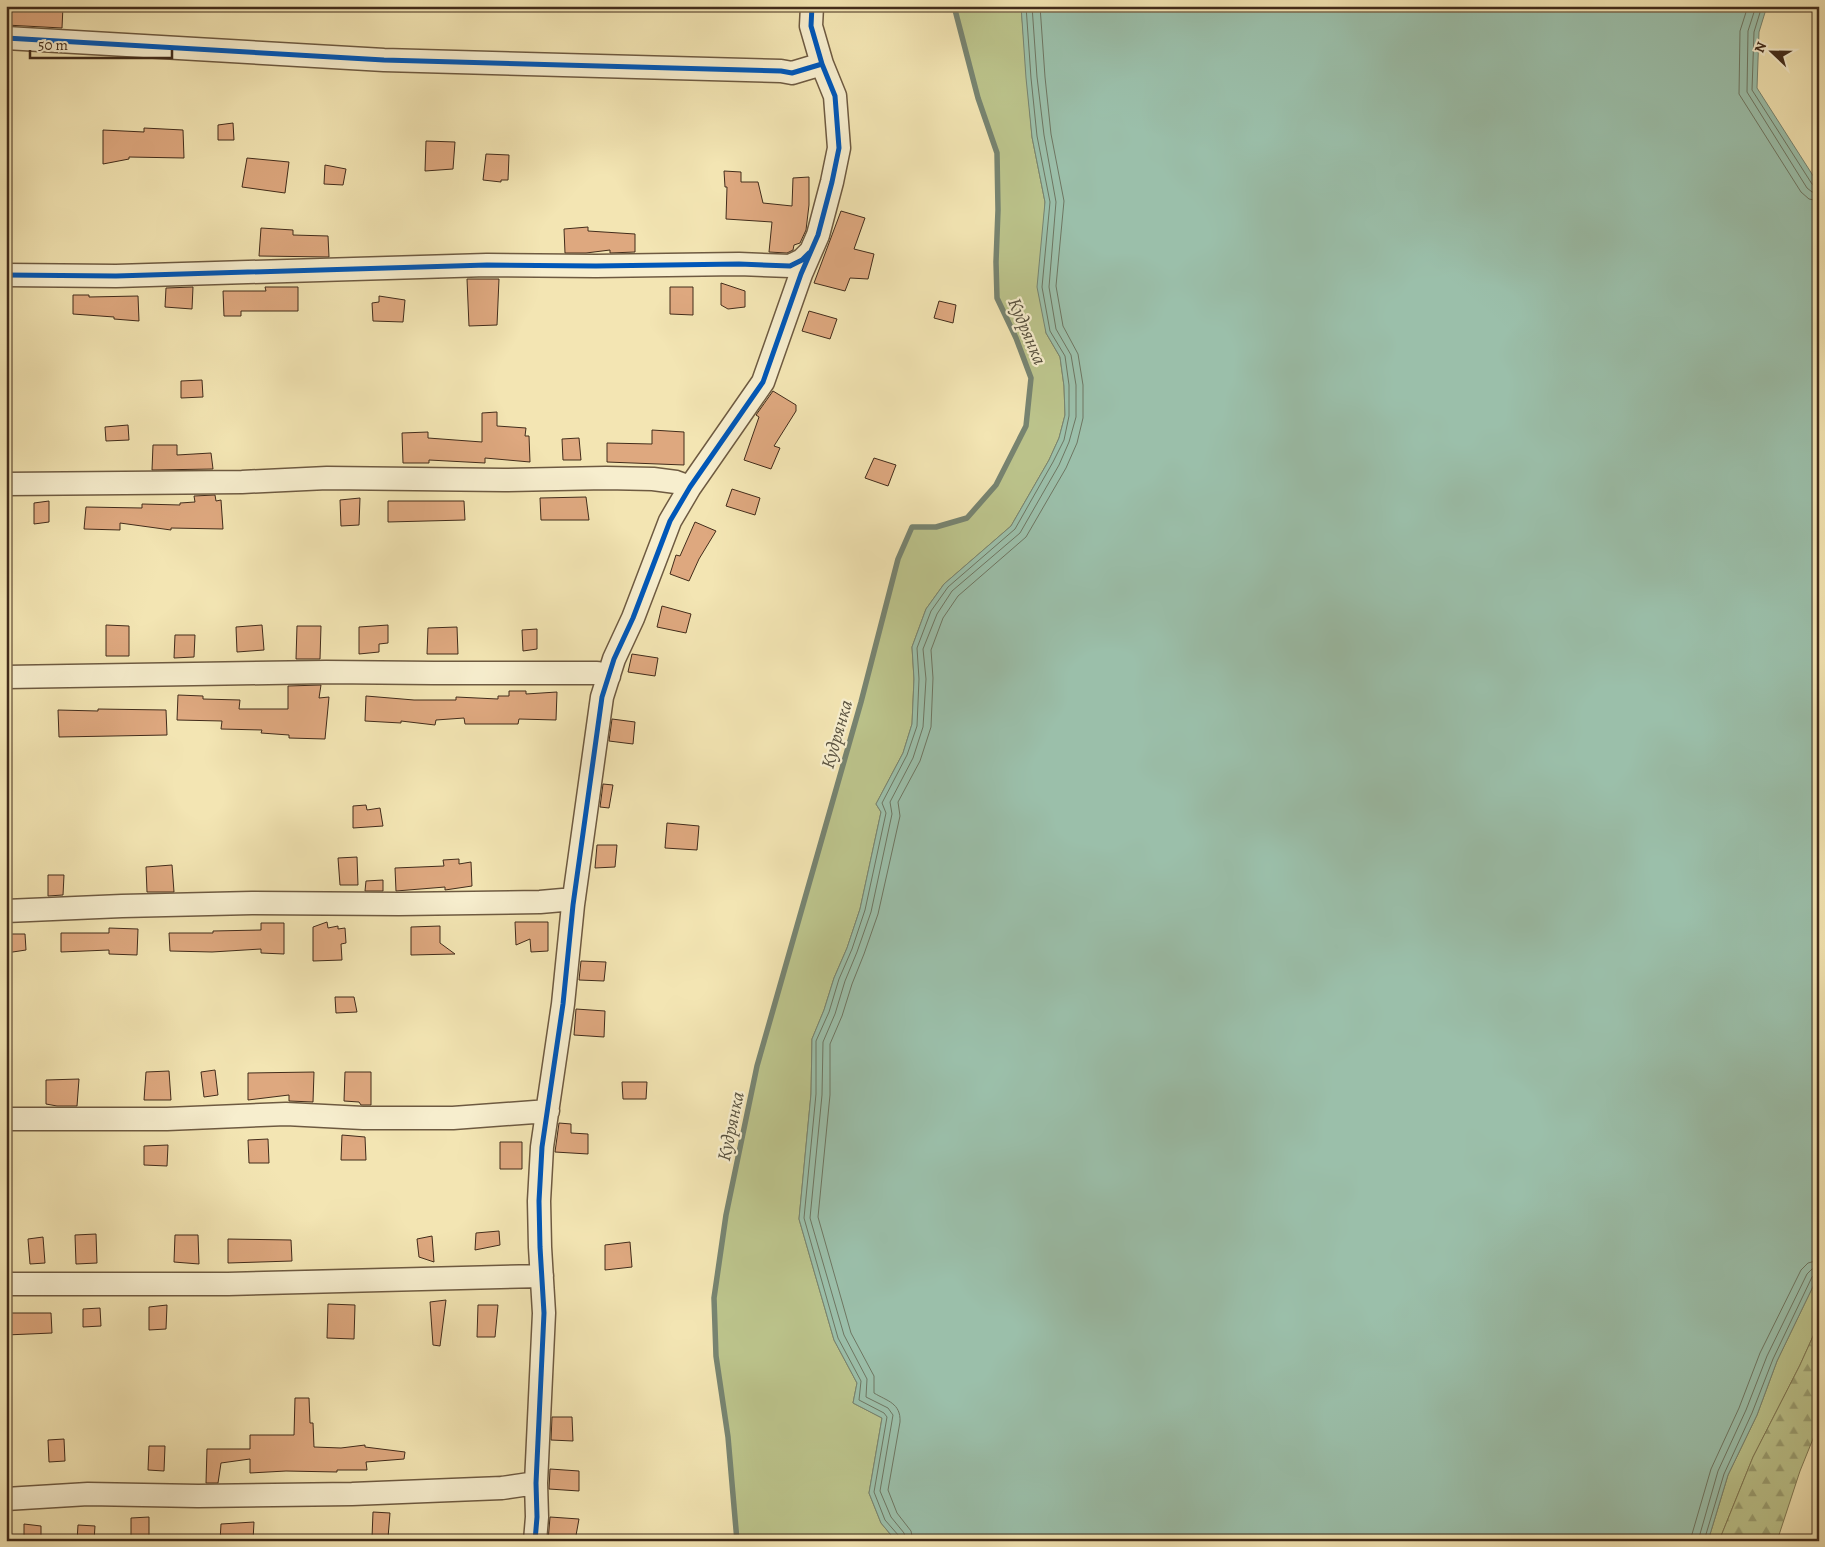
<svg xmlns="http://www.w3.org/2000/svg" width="1825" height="1547" font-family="Alegreya,serif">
  <defs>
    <pattern id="forest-firs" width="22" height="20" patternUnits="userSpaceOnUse" patternTransform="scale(1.25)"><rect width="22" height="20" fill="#bcc48c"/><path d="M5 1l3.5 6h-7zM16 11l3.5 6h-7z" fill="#9a9f72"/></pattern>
  </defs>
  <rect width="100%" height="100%" fill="#f3e5b3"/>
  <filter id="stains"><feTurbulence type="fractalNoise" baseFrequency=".004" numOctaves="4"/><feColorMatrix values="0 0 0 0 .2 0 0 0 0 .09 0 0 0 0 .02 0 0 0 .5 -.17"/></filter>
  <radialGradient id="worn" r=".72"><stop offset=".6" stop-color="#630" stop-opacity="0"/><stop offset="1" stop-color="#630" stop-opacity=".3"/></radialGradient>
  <path fill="#bcc48c" stroke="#7f7854" d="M954,6H1021L1032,137L1045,202L1043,240L1046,333L1060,357L1064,386L1065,415L1059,438L1049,460L1011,526L944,584L926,609L912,647L914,679L912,724L903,753L876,804L881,812L860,909L847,948L834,978L824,1010L812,1039L811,1094L799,1219L834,1340L857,1383L853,1403L882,1418L869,1493L881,1523L896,1541H737L728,1437L716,1356L714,1298L726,1215L757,1066L861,702L898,559L912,527H936L967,518L996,485L1026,426L1031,378L1016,338L997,298L996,262L998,210L997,153L978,98Z
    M1819,1274V1323L1800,1365L1753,1457L1719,1541H1708L1728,1475L1757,1415L1777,1361Z"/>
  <path fill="url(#forest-firs)" stroke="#7f7854" d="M1819,1323V1424L1800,1471L1777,1541H1719L1753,1457L1800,1365Z"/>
  <path fill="#9bbfaa" stroke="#778471" d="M1021,6H1767L1759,32L1757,88L1819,185V1274L1777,1361L1757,1415L1728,1475L1708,1541H896L881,1523L869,1493L882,1418L853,1403L857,1383L834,1340L799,1219L811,1094L812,1039L824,1010L834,978L847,948L860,909L881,812L876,804L903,753L912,724L914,679L912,647L926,609L944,584L1011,526L1049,460L1059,438L1065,415L1064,386L1060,357L1046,333L1037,287L1045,202L1032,137L1026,78Z"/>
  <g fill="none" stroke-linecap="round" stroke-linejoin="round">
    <path stroke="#6e7662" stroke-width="1" d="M1748,6L1740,31L1739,94L1801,192L1809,199L1819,201
      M1756,6L1748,31L1747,92L1807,188L1812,192L1819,193
      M1762,6L1754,32L1752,90L1812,184L1819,187
      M899,1541V1536L885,1520L874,1492L887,1417L884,1413L859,1400L861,1381L838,1338L804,1218L816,1094V1041L829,1012L839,979L852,949L865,910L886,813L882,803L907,755L917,726L919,679L917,648L931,611L948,587L1015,529L1053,462L1064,440L1069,416V385L1065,356L1050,331L1042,287L1050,202L1037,136L1031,78L1026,6
      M906,1541L904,1533L891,1517L880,1491L893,1415L888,1408L866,1397L867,1379L844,1335L810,1218L822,1095L823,1042L835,1014L845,981L857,952L871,912L892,814L890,802L913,758L923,727L926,679L923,649L937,614L952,591L1020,533L1059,465L1069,442L1076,417V385L1071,355L1056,329L1049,287L1056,202L1044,135L1037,77L1032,6
      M913,1541L911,1531L897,1513L888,1490L900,1422C901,1403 887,1401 874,1393V1376L851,1333L818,1217L830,1095V1044L842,1016L852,984L864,954L878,914L900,816L898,802L920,761L931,727L933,678L931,650L943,618L958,596L1026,537L1066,468L1077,443L1083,418V385L1078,354L1063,326L1056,286L1064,201L1051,134L1045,77L1040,6
      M1690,1541L1711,1469L1739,1408L1760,1353L1801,1270L1808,1263L1819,1260
      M1698,1541L1718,1471L1746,1410L1767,1356L1807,1274L1812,1269L1819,1268
      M1704,1541L1724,1474L1752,1413L1773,1359L1812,1277L1815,1275L1819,1274"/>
    <path stroke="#778471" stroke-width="5.5" d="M737,1541L728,1437L716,1356L714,1298L726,1215L757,1066L861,702L898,559L912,527H936L967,518L996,485L1026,426L1031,378L1016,338L997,298L996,262L998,210L997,153L978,98L954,6"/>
  </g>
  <path fill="#dea87f" stroke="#422c1b" d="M10,6H63L62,28L6,25Z
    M233,123L234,140H218V125Z
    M144,128L183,130L184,158L129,157V159L103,164V130L144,132Z
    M426,141L455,142L453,169L425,171Z
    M486,154L509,155L508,180H501V182L483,180Z
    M247,158L289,162L285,193L242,187Z
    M325,165L346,169L343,185L324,184Z
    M724,171L741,172V182H758L763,203L792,206L793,178L809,177V205L806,230L800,243L794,245L793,250L787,253L769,252L772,222L726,219L727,187H725Z
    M841,211L865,218L854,249L874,254L868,279L850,278L845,291L814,283Z
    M588,227V231L635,234V252L610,253V250L586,253H565L564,229Z
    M261,228L293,230V235L328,236L329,257L259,256Z
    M467,279H499L497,325L469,326Z
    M721,283L745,291V307L728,309L721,305Z
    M193,287L192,309L165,307L166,288Z
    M265,287H298V311H241V316H224L223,291H266Z
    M670,287H693V315L670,314Z
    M73,295H89V297L138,296L139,321L114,319V317L73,314Z
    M379,296L405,300L403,322L373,321L372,303L379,302Z
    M939,301L956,305L953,323L934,318Z
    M809,311L837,319L830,339L802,331Z
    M202,380L203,397L181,398V381Z
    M773,391L796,405V411L774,446L780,448L771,469L744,460L759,417L756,415Z
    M497,412V426L526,428L525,436H529L530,462L485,458V463L429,460V463H403L402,433L428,432V438L482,442V413Z
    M128,425L129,440L106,441L105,427Z
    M652,430L684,432V465L607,462V443L652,444Z
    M579,438L581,460H563L562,439Z
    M153,445H177V455L211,453L213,469L152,470Z
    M874,458L896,465L888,486L865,478Z
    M732,489L760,498L755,515L726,506Z
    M215,495L216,501L221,500L223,529L171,528V530L120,523V530L84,529L86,507L142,508V504L180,505V503L195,502L194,496Z
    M586,497L589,520H541L540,498Z
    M360,498L359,525L341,526L340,500Z
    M49,501V522L34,524V503Z
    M388,501H464L465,520L388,522Z
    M695,522L716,531L699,559L689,581L670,574L676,555L680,556Z
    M662,606L691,614L686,633L657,627Z
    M106,625L129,626V656H106Z
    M262,625L264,650L237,652L236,627Z
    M388,625V643L379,644V652L359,654V627Z
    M297,626H321L320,659H296Z
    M457,627L458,654H427L428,628Z
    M537,629V649L523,651L522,630Z
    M175,635H195L194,657L174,658Z
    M632,654L658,658L655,676L628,672Z
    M321,685L319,698L329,697L325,739L289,738V735L261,733L262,730L221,729L222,721L177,720L178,695L203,696V699L240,700L239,709H288V686Z
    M509,691H526V694L557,692L556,720L519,719L518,724H465L464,718L436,720L435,725L401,721V723L365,721L366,696L414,700H456V697L498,699V696H509Z
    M98,709L166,710L167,735L59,737L58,710L98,711Z
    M612,719L635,722L633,744L609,741Z
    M603,784L613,785L609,808L600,807Z
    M366,805L367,810L380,808L383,826L353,828V806Z
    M667,823L699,826L697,850L665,848Z
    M597,845H617L615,867L595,868Z
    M357,857L358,885H340L338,858Z
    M459,859V864L471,862L472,886L445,890V887L396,891L395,868L444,866L443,860Z
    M172,865L174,892H147L146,867Z
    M48,875H64L63,895L48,896Z
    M383,880V891H365L366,881Z
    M327,922L328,928L338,926V929L345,928L346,943L341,944L342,960L313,961V927Z
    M515,922H548V951L531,952L530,939L516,945Z
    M261,923H284V954L261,953V949L212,952L170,951L169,933H213V931L261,930Z
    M440,926V943L455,954L411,955V927Z
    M109,928L138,929L137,955L109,954V950L61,952V933H109Z
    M6,934H25L26,950L6,953Z
    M581,961L606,962L604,981L579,980Z
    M335,997H354L357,1012L336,1013Z
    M576,1009L605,1011L604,1037L574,1035Z
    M215,1070L218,1095L204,1097L201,1072Z
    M169,1071L171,1100H144L146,1072Z
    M314,1072L313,1102L289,1101V1095L248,1100V1073Z
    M345,1072H371V1105H361L359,1102L344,1101Z
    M79,1079L77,1106H57L46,1104V1080Z
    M622,1082H647L646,1099H623Z
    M559,1123L571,1124V1133L588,1134V1154L555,1152Z
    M342,1135L365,1137L366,1160H341Z
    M268,1139L269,1163H249L248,1140Z
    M500,1142H522V1169H500Z
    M168,1145L167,1166L144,1165V1146Z
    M499,1231L500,1245L475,1250L476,1233Z
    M96,1234L97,1263L76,1264L75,1235Z
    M175,1235H198L199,1264L174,1262Z
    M432,1236L434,1262L419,1257L417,1239Z
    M43,1237L45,1263L30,1264L28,1239Z
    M228,1239L291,1240L292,1261L228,1263Z
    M630,1242L632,1267L605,1270V1245Z
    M446,1300L440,1346L433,1345L430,1302Z
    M328,1304L355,1305L354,1339L327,1338Z
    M167,1305L166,1329L149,1330V1307Z
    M478,1305H498L495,1337H477Z
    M100,1308L101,1326L83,1327V1309Z
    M6,1313H51L52,1333L6,1335Z
    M295,1398H309L310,1423H313L314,1447L341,1448L365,1445V1447L405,1452L404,1459L366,1462L367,1470H337V1472L286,1471L250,1473V1459L221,1463L218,1483H206L207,1449H250V1435H294Z
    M552,1417H572L573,1441L551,1440Z
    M64,1439L65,1461L49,1462L48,1440Z
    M149,1446H165L164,1471L148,1470Z
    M550,1469L579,1471V1491L549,1489Z
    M373,1512L390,1513L388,1538H372Z
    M149,1517V1541H131V1518Z
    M550,1517L579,1519L575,1541H548Z
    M254,1522L253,1541H220L221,1524Z
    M24,1524L41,1526V1541H24Z
    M78,1525L95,1526L94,1541H77Z"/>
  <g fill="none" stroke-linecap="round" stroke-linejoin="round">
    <defs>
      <path id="street" d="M6,38L384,60L781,71L792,73L822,64
        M6,275L116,276L487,265L596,266L739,264L790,266L802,260L811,251
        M6,484L242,482L327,478L504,480L606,478L653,479L676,482L690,487
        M6,677L326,672L434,673H597L609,676
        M6,911L122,906L252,903L399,904L540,902L574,899
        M6,1119H167L286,1114L363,1118H453L548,1111
        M6,1284H228L542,1276
        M6,1499L88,1494L198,1496L352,1494L502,1488L536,1483
        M535,1541L537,1517L536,1483L544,1313L540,1247L539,1201L542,1147L563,1004L573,905L602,697L614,659L633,618L670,521L690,487L763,382L801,274L818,235L832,182L839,148L835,96L822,64L811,26L812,6"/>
    </defs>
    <use href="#street" stroke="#6e5a41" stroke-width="25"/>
    <use href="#street" stroke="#f7eece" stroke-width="22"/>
    <defs>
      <path id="cycleway" d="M6,38L384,60L781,71L792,73L822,64
        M6,275L116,276L487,265L596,266L739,264L790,266L802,260L809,253
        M535,1541L537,1517L536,1483L544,1313L540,1247L539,1201L542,1147L563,1004L573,905L602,697L614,659L633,618L670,521L690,487L763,382L801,274L818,235L832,182L839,148L835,96L822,64L811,26L812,6"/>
    </defs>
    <use href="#cycleway" stroke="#f7eece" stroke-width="8"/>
    <use href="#cycleway" stroke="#0057b8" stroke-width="5"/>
  </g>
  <g text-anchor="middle" stroke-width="4.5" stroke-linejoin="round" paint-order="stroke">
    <g font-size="19" font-style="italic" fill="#58513f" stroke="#f7eece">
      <text transform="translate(1028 331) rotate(67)" y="7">Кудрянка</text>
      <text transform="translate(836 734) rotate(-74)" y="7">Кудрянка</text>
      <text transform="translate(730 1126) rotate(-78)" y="7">Кудрянка</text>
    </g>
  </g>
  <rect width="1825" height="1547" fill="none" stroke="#f3e5b3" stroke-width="25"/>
  <rect x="8" y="8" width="1810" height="1532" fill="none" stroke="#422c1b" stroke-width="2.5"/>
  <rect x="12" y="12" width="1800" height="1522" fill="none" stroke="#422c1b"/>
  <g transform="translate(1772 52) rotate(292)" stroke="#f7eece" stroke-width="4" paint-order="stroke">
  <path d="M0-4L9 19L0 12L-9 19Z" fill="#422c1b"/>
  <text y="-8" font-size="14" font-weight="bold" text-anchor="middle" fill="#422c1b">N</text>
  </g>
  <path d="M30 50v8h142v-8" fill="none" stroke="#422c1b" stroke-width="2.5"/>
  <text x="38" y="50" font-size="15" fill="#422c1b" stroke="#f7eece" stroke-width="4" paint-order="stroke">50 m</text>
  <rect width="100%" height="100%" filter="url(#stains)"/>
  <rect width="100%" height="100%" fill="url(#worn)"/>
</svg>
